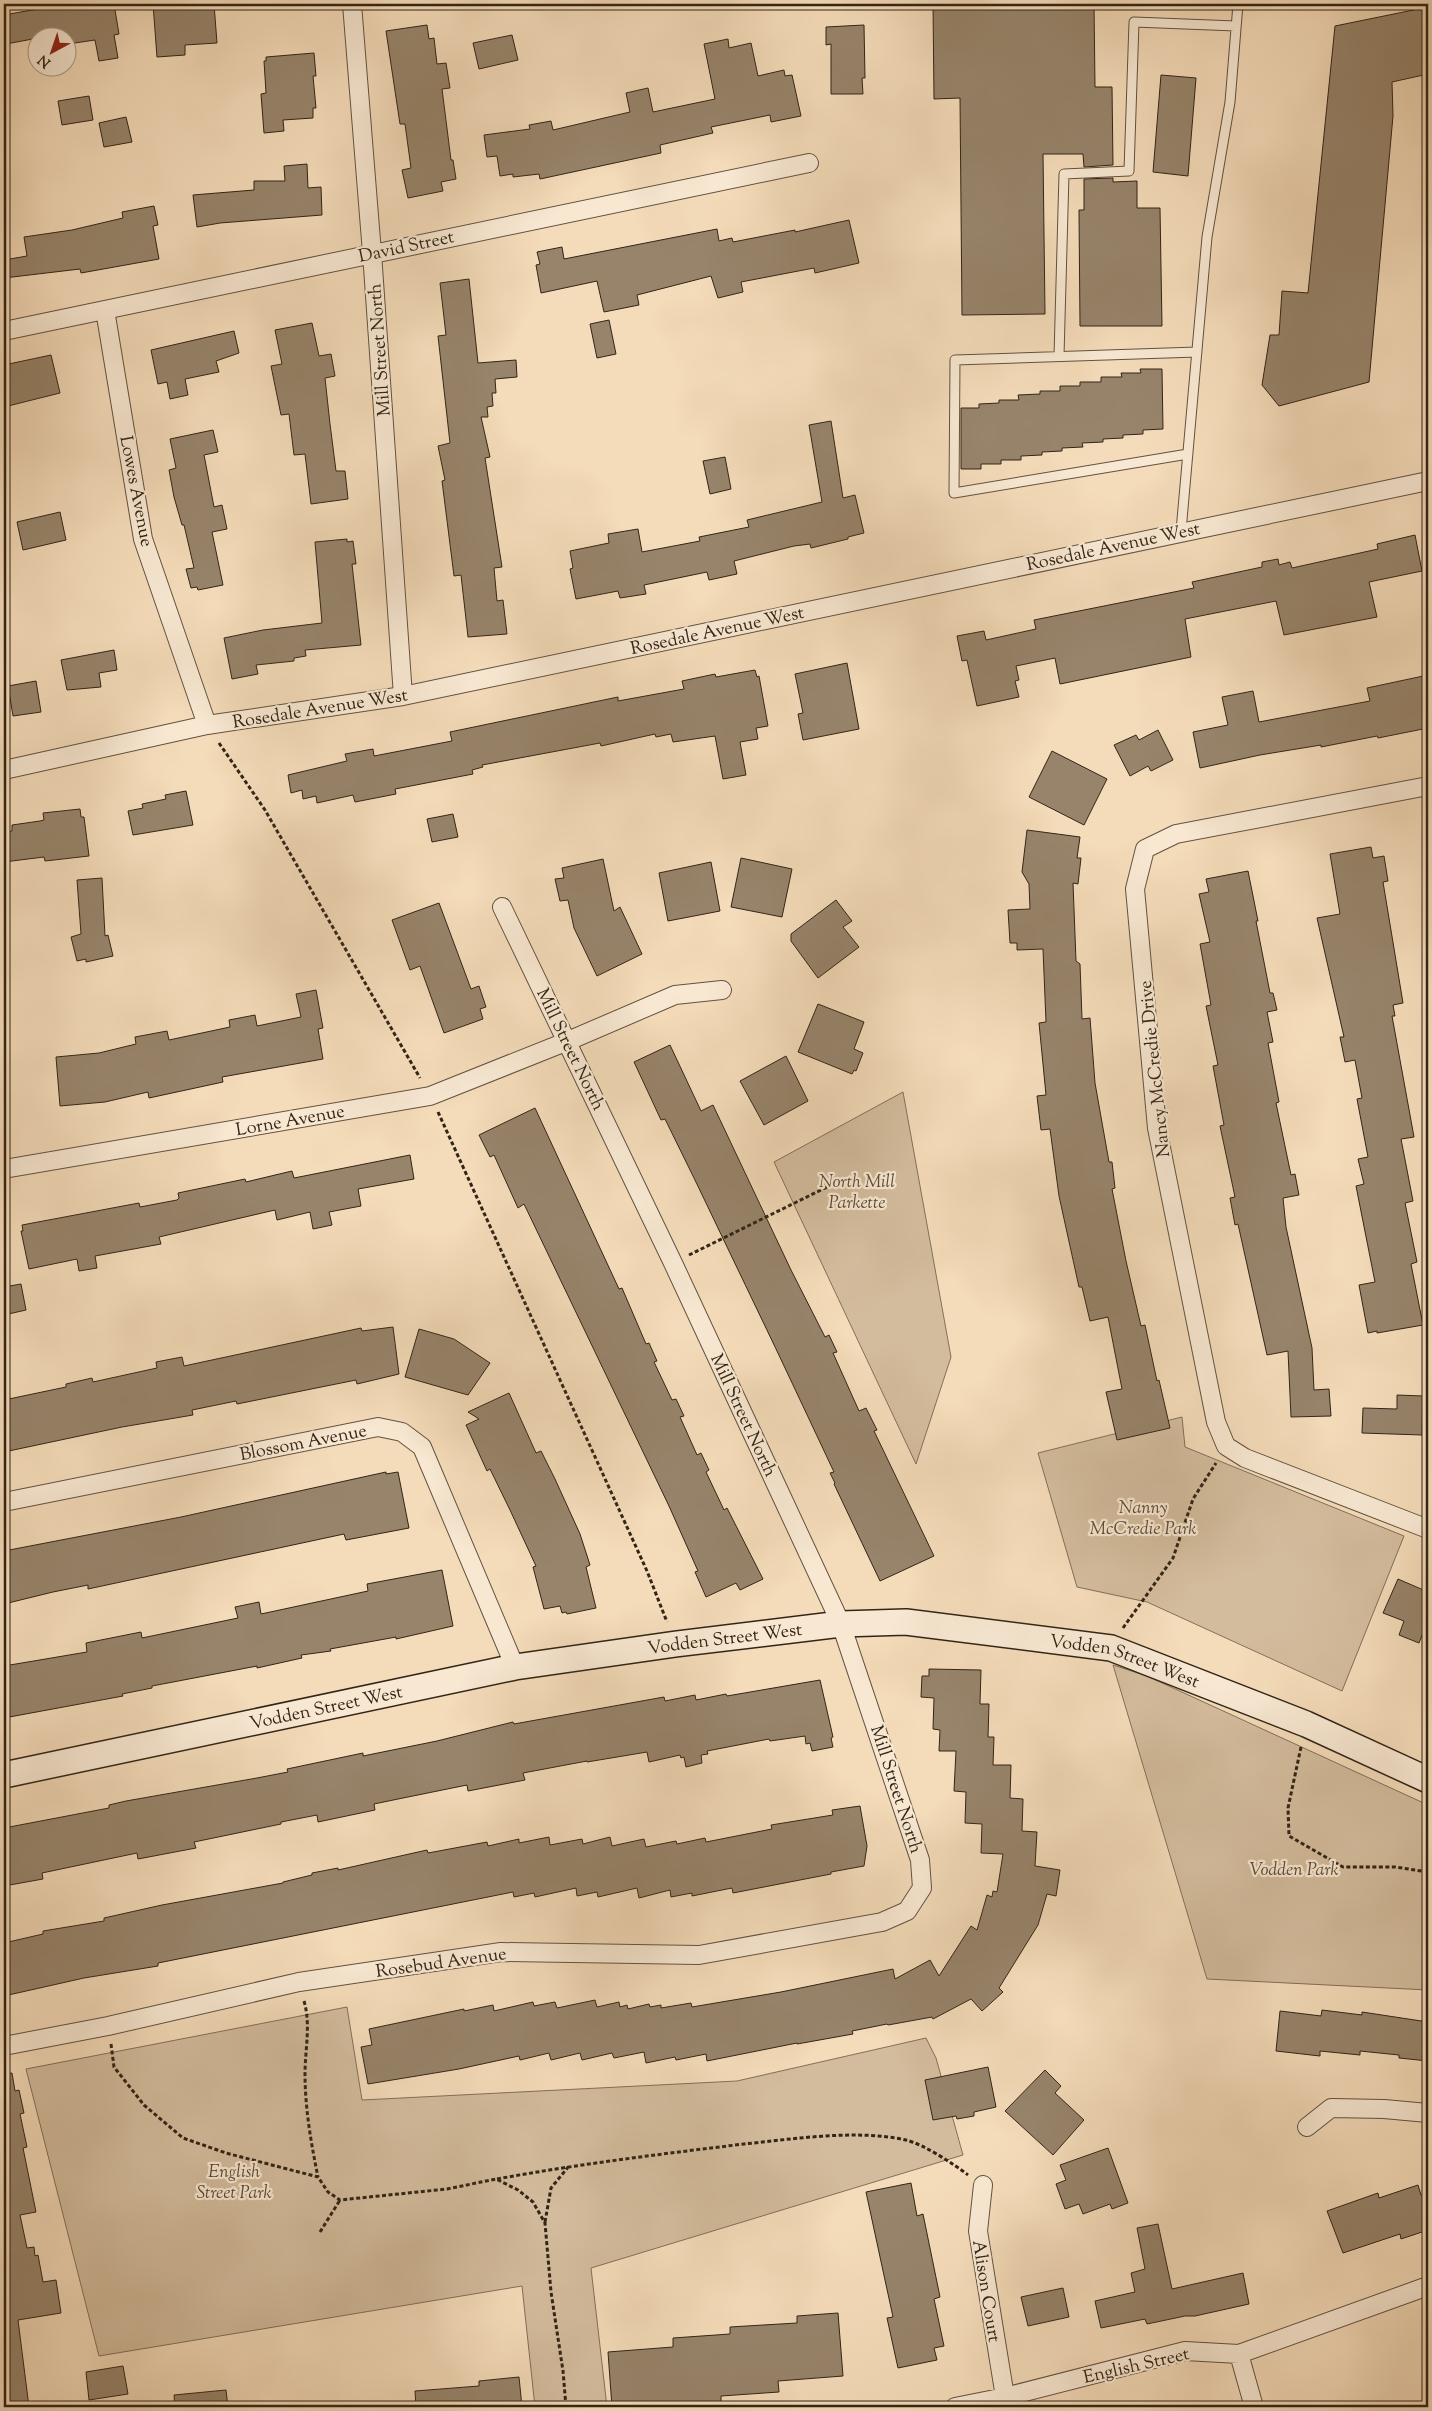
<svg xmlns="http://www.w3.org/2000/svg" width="1432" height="2411" font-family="'Sorts Mill Goudy',serif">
  <rect width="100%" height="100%" fill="#f4dbb9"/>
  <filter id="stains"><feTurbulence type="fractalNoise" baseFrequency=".004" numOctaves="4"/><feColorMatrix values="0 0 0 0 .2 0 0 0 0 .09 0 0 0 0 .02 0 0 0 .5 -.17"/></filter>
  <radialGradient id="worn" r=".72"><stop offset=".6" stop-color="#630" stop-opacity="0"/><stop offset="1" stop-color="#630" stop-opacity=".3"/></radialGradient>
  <path fill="#d3bc9d" stroke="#82705a" d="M903,1092L951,1357L916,1464L774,1162Z
    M1182,1417L1185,1447L1404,1536L1342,1691L1147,1602L1077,1587L1038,1453Z
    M1113,1665L1147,1676L1428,1805V1990L1207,1979Z
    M347,2007L362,2100L737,2081L926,2038L936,2058L963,2155L591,2268L607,2407H535L522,2286L99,2356L26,2069Z"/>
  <path fill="#97846b" stroke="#322517" d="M66,4H71L72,7L89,4H114L119,34L114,35L118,58L99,61L95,40L68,44V38H38L6,44L4,15Z
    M153,4H214L217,43L185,45V55L157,57Z
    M933,4H1094L1095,87H1112L1113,165L1084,167L1083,154H1043L1045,314L962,315L960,98L934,99Z
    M1428,7V74L1392,82L1393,116L1369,382L1279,406L1262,385L1270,335H1279L1282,291L1308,293L1335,26Z
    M427,25L429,39L434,38L437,64L446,63L450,88L442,89L451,160H453L456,179L441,182L443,191L408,198L402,170L411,168L405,124H400L386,31Z
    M864,25L865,78H862L863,94H831V44L826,45V27Z
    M512,35L518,60L479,69L473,43Z
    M728,39L729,48L751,43L758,76L784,70L785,76L792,75L801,116L771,122L770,115L711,127L713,133L660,145L661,153L540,179L539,174L513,177V174L500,176L497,156L487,157L484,135L530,129L529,125L551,121L553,130L630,112L626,93L648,88L653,112L715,99L704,44Z
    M314,53L316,76H313L316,108H313V118L283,120L284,131L264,133L261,94L266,93L264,61H266V57Z
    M1161,75L1196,78L1188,176L1153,172Z
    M89,96L93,120L62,125L58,101Z
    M126,117L132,142L104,147L99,123Z
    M307,164L308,188L321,187L322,215L220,223L197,227L193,195L254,190V181H285L284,166Z
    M1113,178V182L1137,181V208H1160L1162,326H1080L1079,210H1084V179Z
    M154,206L158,225L153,226L159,259L81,273L80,269L4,278V260L27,256L24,237L72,230L123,218L122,212Z
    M849,220L859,263L815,273L814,268L741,282L743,292L718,298L711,276L637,295L639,305L604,312L597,281L541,293L536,265L540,264L537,252L562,247L564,259L717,229L719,241L732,238L733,242L795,230V232Z
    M469,279L478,363L516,360L517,377L495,379L496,393H492L493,406L487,407L488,417H481L490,457L485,458L502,567L494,568L497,601L503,600L507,634L468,637L461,575L454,576L442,481L445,480L438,446L450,443L438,336L446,335L440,283Z
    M609,320L616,354L597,358L590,324Z
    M312,323L319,356L331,354L335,376L325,378L330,424L336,471H345L348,499L311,504L305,454L294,455L289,414L281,415L271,366L282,364L275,330Z
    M234,331L239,353L216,361L219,372L185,379L188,395L170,399L167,382L158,384L151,350Z
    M51,355L60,393L4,407V365Z
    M1140,369H1162L1163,429L1143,430V434L1123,435V438L1103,439V442L1082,443L1083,447L1062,448V451L1042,452V455L1021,456V460H1001V464H981V469H961V408H979V404L999,403V400H1019L1018,395L1040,394V391H1060V386H1080V382H1101V377H1122L1121,373H1141Z
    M831,421L843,498L855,495L864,533L848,537V539L811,548L810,544L794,546L734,561L737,574L709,580L707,572L644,585L646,594L620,598L618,591L576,599L570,569L573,568L570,551L609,543L608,534L638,529L642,552L700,541L699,537L749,527L747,520L822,502L809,425Z
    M213,430L218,452L204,455L214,507L222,505L227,529L212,532L223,585L198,590L197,587L191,588L186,569L194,568L184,525H182L174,497L169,470L176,468L170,439Z
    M725,457L731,489L710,494L703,461Z
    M60,512L66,540L23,550L17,522Z
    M1415,535L1422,571L1369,582L1377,617L1284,635L1276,601L1185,619L1191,657L1060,684L1055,658L1016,666L1019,680L1015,681L1019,697L977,706L967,660L962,661L957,636L984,631L986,640L1036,629L1034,620L1194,588L1192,582L1262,567V562L1278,559L1279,565L1290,562L1292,568L1378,549L1377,544Z
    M347,539V542L353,541L356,564H352L361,645L305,650L306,656L294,658V661L256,665L258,674L232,679L224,638L263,630L322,623L315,542Z
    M114,650L117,670L99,673L101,687L67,690L61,660Z
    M847,663L859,729L803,740L798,714L803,713L795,674Z
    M755,670L757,677L759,676L768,726L756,728L758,739L740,742L746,775L723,779L715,736L673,742L671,734L656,737L655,734L601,746L600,743L482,765L483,767L472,770L473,774L395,789L396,794L355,802L353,795L317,803L316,796L303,799L302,790L291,793L288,775L347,761L345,754L373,749L374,756L452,741L450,732L618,697V701L684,689L682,681L715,674L716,677Z
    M1428,675V728L1378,738L1377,736L1321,747V745L1260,755L1200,768L1193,732L1228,725L1222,697L1253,691L1259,722L1370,701L1367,688Z
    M36,681L41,712L13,716L8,686Z
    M1158,730L1173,760L1151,771L1148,766L1130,776L1114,745L1136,735L1139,740Z
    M1052,751L1107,779L1084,825L1029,797Z
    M186,791L193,825L133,835L128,811L143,808L142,804L166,799L165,795Z
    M80,809L81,817H84L89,856L45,861L44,857L4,862V832L12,831V825L40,821L44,820L43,813Z
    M453,814L458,837L432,842L427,819Z
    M1027,830L1080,837L1077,858H1081L1078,884L1073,883L1076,961L1080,964L1082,1019L1090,1018L1095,1083L1109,1162H1112L1115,1188L1112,1189L1126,1261L1141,1326L1145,1325L1157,1381L1159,1380L1170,1428L1117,1440L1106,1392L1122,1389L1108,1317L1090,1321L1082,1287H1079L1059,1196L1050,1129L1041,1130L1037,1096L1046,1095L1039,1023L1046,1022L1043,949L1017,950V943H1010L1008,910L1030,909L1029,884L1022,872Z
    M1371,847L1373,858L1384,856L1388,881L1383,882L1403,1003L1393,1005L1395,1016H1392L1414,1137L1401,1139L1413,1201L1405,1203L1417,1262L1411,1264L1423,1325L1377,1333V1331L1368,1333L1359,1285L1375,1282L1356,1186L1364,1184L1358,1159L1368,1157L1357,1099L1362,1098L1355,1060L1345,1062L1340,1037H1344L1317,918L1340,914L1330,854Z
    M741,858L792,869L782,917L731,907Z
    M603,859L614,911L620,907L642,954L597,976L574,928L568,900L560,901L555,879L564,878L562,868Z
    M711,862L720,911L668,921L659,873Z
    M1248,871L1258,921H1256L1270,993H1273L1277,1010L1267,1012L1273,1042L1268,1043L1279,1102L1276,1103L1291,1175L1295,1174L1299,1195L1283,1198L1286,1227L1312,1348L1314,1390L1329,1389L1331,1416L1291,1417L1288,1351L1267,1355L1238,1224L1235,1225L1230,1198L1235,1197L1220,1126L1224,1125L1213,1066L1218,1065L1206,1006L1211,1005L1200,944L1210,942L1199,894L1209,892L1206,879Z
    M102,878L105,936L108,935L113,956L86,962V959L77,961L71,937L81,934L77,880Z
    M836,900L852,921L843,927L859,947L818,978L791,941V934Z
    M439,903L471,989L479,986L486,1007L480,1009L483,1019L444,1033L420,966L410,970L392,920Z
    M316,990L323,1028L318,1029L323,1059L222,1077L223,1082L149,1098L148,1092L105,1102L60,1106L56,1057L99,1053L136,1044L135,1037L167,1031L169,1040L230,1027L229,1020L255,1015L257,1026L301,1017L296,994Z
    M818,1004L864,1022L854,1049L863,1053L856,1071L854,1070L852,1074L798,1052Z
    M670,1045L701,1111L713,1105L791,1270L825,1337L829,1335L837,1352L833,1353L859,1411L866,1408L877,1430L874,1431L934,1556L880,1581L834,1484L835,1483L830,1473L834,1472L777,1351L694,1178L665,1119L661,1120L634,1062Z
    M786,1056L808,1101L764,1125L740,1081Z
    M535,1108L619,1289L622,1288L646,1344L649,1343L657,1361L654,1362L672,1400L676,1399L684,1416L680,1417L697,1455L701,1453L709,1470L706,1472L724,1510L727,1508L763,1579L740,1590L736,1583L706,1597L695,1572L698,1571L669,1506L524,1204L518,1208L494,1155L490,1157L479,1135Z
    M410,1155L414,1179L358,1189L361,1206L329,1212L332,1225L313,1229L310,1212L277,1220L275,1210L159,1237L161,1244L95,1256L97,1268L79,1271L77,1259L29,1269L21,1231H23L22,1225L139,1203L140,1207L177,1200L179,1198L178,1193L245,1179L246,1182L292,1171L294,1178Z
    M21,1284L26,1310L4,1315V1287Z
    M393,1327L399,1374L357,1384L356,1380L237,1404L236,1401L192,1410L193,1415L122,1427L4,1452V1400L66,1387V1384L92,1378L93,1382L157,1368L156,1362L182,1357L184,1366L361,1328L362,1331Z
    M419,1329L454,1339L490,1363L468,1395L405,1377Z
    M509,1393L536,1453L541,1451L555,1479L580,1534L590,1565L586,1567L596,1608L567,1614L566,1612L562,1613L560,1606L544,1609L533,1567L536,1566L510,1510L490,1469L487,1471L466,1425L479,1419L468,1412Z
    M1397,1395L1423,1396L1422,1435L1362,1433L1363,1408L1397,1409Z
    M386,1472V1474L398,1472L409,1528L346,1540L344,1534L88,1589V1585L53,1592L4,1604V1551L181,1517Z
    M442,1570L453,1626L396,1639V1637L330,1649L331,1651L301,1655L302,1658L257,1668V1666L152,1686V1688L122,1694L123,1696L4,1718V1666L87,1652L86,1643L141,1632L142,1638L238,1618L235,1607L259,1602L261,1614L368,1591L367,1584Z
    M1398,1579L1428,1592V1620L1419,1643L1399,1635L1404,1621L1383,1613Z
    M929,1669L981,1670L980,1704H989L988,1737H994L993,1765H1011L1010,1798L1023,1799L1022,1831L1037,1832L1035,1866L1060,1870L1056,1896L1047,1894L1038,1925L999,1988L1003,1992L982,2011L971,1999L933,2019L932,2017L888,2025L887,2024L852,2031L853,2034L797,2044V2043L707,2061L706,2054L676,2060L675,2057L646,2063L644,2052L614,2058L612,2053L582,2060L580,2053L551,2060L549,2053L520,2060L519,2056L459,2069L368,2084L361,2047L372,2045L369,2029L464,2009V2011L493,2005L494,2011L533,2002L534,2006L555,2002L557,2008L595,2000L597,2007L619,2002L620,2007L627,2005L628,2009L649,2004L650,2007L661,2005V2008L691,2003L692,2007L781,1992L893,1969L895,1979L930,1960L939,1976L971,1926L977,1930L987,1895L992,1897L993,1891L997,1892L1003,1854L981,1853L982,1824L965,1823L966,1792L954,1791L956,1751H939L940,1730L933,1729L934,1698L921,1697L922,1676H929Z
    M820,1680L833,1737L831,1738L833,1747L812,1751L810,1743L806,1744L805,1736L770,1741L769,1739L707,1751L708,1754L701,1755L702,1763L686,1767L684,1757L681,1758L680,1755L649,1762L647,1752L587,1762V1761L523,1773L525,1780L468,1791L467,1785L403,1798L374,1804L375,1810L318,1822L317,1815L281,1822V1824L194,1842L196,1848L138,1859L137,1853L42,1873L43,1879L4,1886V1828L109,1808V1805L126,1801L257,1778L288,1772L287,1769L363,1753V1756L437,1741L513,1722L514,1724L664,1697L665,1701L695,1695L696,1700L726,1694L727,1696Z
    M860,1806L867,1846L864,1866L831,1872V1874L733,1893L732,1888L692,1896V1893L671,1897L670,1890L639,1898L637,1888L598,1897L597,1892L577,1896L576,1888L535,1897L534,1893L514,1897L513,1892L158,1963V1966L84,1978L4,1996V1943L43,1934V1931L104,1921V1918L162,1905L283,1883V1882L312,1875V1873L338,1868V1870L427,1850L428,1853L487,1842L488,1846L519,1839V1843L549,1837L550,1845L582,1839L583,1844L610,1837L612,1846L644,1839L646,1847L676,1841L677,1844L705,1838L706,1842L772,1829L771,1825L833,1815L832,1810Z
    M1322,2010L1362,2015V2012L1428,2022V2061L1399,2058V2055L1360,2051V2055L1320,2051V2056L1276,2051L1280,2011L1321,2016Z
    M988,2067L996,2107L974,2112V2116L957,2119L956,2116L933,2120L925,2080Z
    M1045,2070L1061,2086L1055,2093L1084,2120L1053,2155L1005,2111Z
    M12,2073L15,2091L19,2090L24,2113L20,2114L27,2147L23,2148L36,2212L20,2215L27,2248L34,2247L35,2256L38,2255L43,2282L56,2280L61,2313L18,2320L29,2407H4V2074Z
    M1108,2148L1128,2203L1112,2209L1110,2204L1083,2214L1079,2204L1065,2209L1056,2184L1066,2180L1060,2165Z
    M911,2183L917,2216L923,2214L940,2297L934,2299L944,2346L934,2348L937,2360L898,2368L887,2318L893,2317L866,2192Z
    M1418,2185L1421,2195L1428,2193V2230L1401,2239L1400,2234L1343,2253L1327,2211L1378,2193L1379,2198Z
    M1158,2224L1172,2289L1243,2273L1249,2304L1195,2316H1185L1147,2324L1145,2319L1101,2328L1095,2301L1135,2292L1131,2273L1145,2269L1137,2228Z
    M1063,2288L1069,2317L1028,2326L1021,2297Z
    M838,2313L843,2376L778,2381L779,2392L721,2396V2402L658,2407H612L608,2352L673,2347V2338L730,2334V2327L797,2323V2316Z
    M123,2366L128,2394L89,2400L86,2372Z
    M519,2377L522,2407H416L415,2391L479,2386V2381Z
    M226,2390L228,2407H175L174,2395Z"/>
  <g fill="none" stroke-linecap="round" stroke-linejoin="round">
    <defs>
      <path id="lane" d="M1059,356L1064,174L1129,171L1134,22L1236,26
        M1188,454L954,493L955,360L1197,352
        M1181,531L1207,237L1230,102L1238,4"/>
      <path id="street" d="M352,4L372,253L403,696
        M105,310L143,539L207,725
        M4,331L809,163
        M4,770L207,725L403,696L1428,481
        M1428,786L1176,834L1145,849L1135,889L1157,1128L1216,1422L1226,1446L1245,1458L1428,1529
        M4,1169L430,1096L568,1041L675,995L722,990
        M4,1502L378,1427L402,1432L422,1447L515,1667
        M4,2046L108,2026L299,1982L501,1952L699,1955L882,1922L907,1911L922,1888L920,1860L841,1624L673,1263L502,907
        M1307,2127L1331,2108L1384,2109L1428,2113
        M983,2185L978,2231L1005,2397
        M1239,2354L1254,2407
        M955,2407L1005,2397L1185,2351L1239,2354L1428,2286"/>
      <g id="secondary">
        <path id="s1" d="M4,1775L515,1667L676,1644L841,1624L906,1622L1111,1648L1306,1724L1428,1780"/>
      </g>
    </defs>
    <use href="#lane" stroke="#625240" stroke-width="11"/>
    <use href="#street" stroke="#625240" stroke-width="20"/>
    <use href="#secondary" stroke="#322517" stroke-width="28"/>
    <path stroke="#322517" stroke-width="3" stroke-dasharray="4 2.5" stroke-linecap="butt" d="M219,743L265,810L420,1078
      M438,1112L647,1571L667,1622
      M689,1255L827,1187
      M1123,1628L1173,1558L1193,1499L1216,1463
      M1301,1747L1288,1808L1289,1836L1343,1867H1395L1428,1872
      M304,2001C311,2025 305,2049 305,2074C305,2108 311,2143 318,2177
      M111,2044L114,2067L144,2105L183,2138L226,2153L318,2177L328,2192L340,2200L447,2189L496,2179L518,2190L533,2202L545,2223L551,2292L563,2371L566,2407
      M497,2179C579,2164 661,2154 744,2144C794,2139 856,2129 906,2140C923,2144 954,2164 968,2175
      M545,2222L551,2188L569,2166
      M320,2232L340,2200"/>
    <use href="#lane" stroke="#f8e8d2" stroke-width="9"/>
    <use href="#street" stroke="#f8e8d2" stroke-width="18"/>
    <use href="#secondary" stroke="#f8e8d2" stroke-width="25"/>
  </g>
  <g text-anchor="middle" stroke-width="4.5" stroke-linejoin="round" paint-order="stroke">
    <g font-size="18" fill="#322517" stroke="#f8e8d2">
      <text transform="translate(406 246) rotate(-12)" y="6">David Street</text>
      <text transform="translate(379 350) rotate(-94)" y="6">Mill Street North</text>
      <text transform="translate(137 491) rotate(79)" y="6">Lowes Avenue</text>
      <text transform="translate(1113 546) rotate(-12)" y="6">Rosedale Avenue West</text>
      <text transform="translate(717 630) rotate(-12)" y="6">Rosedale Avenue West</text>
      <text transform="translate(320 708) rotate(-9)" y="6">Rosedale Avenue West</text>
      <text transform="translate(571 1049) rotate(64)" y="6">Mill Street North</text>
      <text transform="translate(1154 1069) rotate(-96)" y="6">Nancy McCredie Drive</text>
      <text transform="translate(290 1120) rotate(-10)" y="6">Lorne Avenue</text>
      <text transform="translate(744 1415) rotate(65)" y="6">Mill Street North</text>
      <text transform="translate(303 1442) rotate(-11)" y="6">Blossom Avenue</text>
      <text dy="6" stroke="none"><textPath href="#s1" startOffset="734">Vodden Street West</textPath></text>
      <text dy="6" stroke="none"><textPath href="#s1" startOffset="1139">Vodden Street West</textPath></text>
      <text dy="6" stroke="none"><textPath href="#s1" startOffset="329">Vodden Street West</textPath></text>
      <text transform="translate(897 1789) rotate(72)" y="6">Mill Street North</text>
      <text transform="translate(441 1962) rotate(-8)" y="6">Rosebud Avenue</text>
      <text transform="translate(987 2291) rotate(81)" y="6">Alison Court</text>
      <text transform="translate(1136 2365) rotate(-13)" y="6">English Street</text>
    </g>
    <g font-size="18" font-style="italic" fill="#5a4b38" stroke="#f8e8d2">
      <text x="857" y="1187">North Mill<tspan x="857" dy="21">Parkette</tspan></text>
      <text x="1143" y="1513">Nanny<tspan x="1143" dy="21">McCredie Park</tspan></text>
      <text x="1294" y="1875">Vodden Park</text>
      <text x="234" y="2177">English<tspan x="234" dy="21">Street Park</tspan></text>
    </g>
  </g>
  <rect width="1432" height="2411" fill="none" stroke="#f4dbb9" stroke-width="20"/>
  <rect x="5" y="5" width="1422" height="2401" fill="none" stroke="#322517" stroke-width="2.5"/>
  <rect x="10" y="10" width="1412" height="2391" fill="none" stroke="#322517"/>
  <g transform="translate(52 52) rotate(220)"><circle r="24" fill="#f8e8d2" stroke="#a99a87"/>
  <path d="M0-4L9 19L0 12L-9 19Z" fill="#8f2418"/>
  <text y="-8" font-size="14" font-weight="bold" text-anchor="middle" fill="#322517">N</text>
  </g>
  <rect width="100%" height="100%" filter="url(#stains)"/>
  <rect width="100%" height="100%" fill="url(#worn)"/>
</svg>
